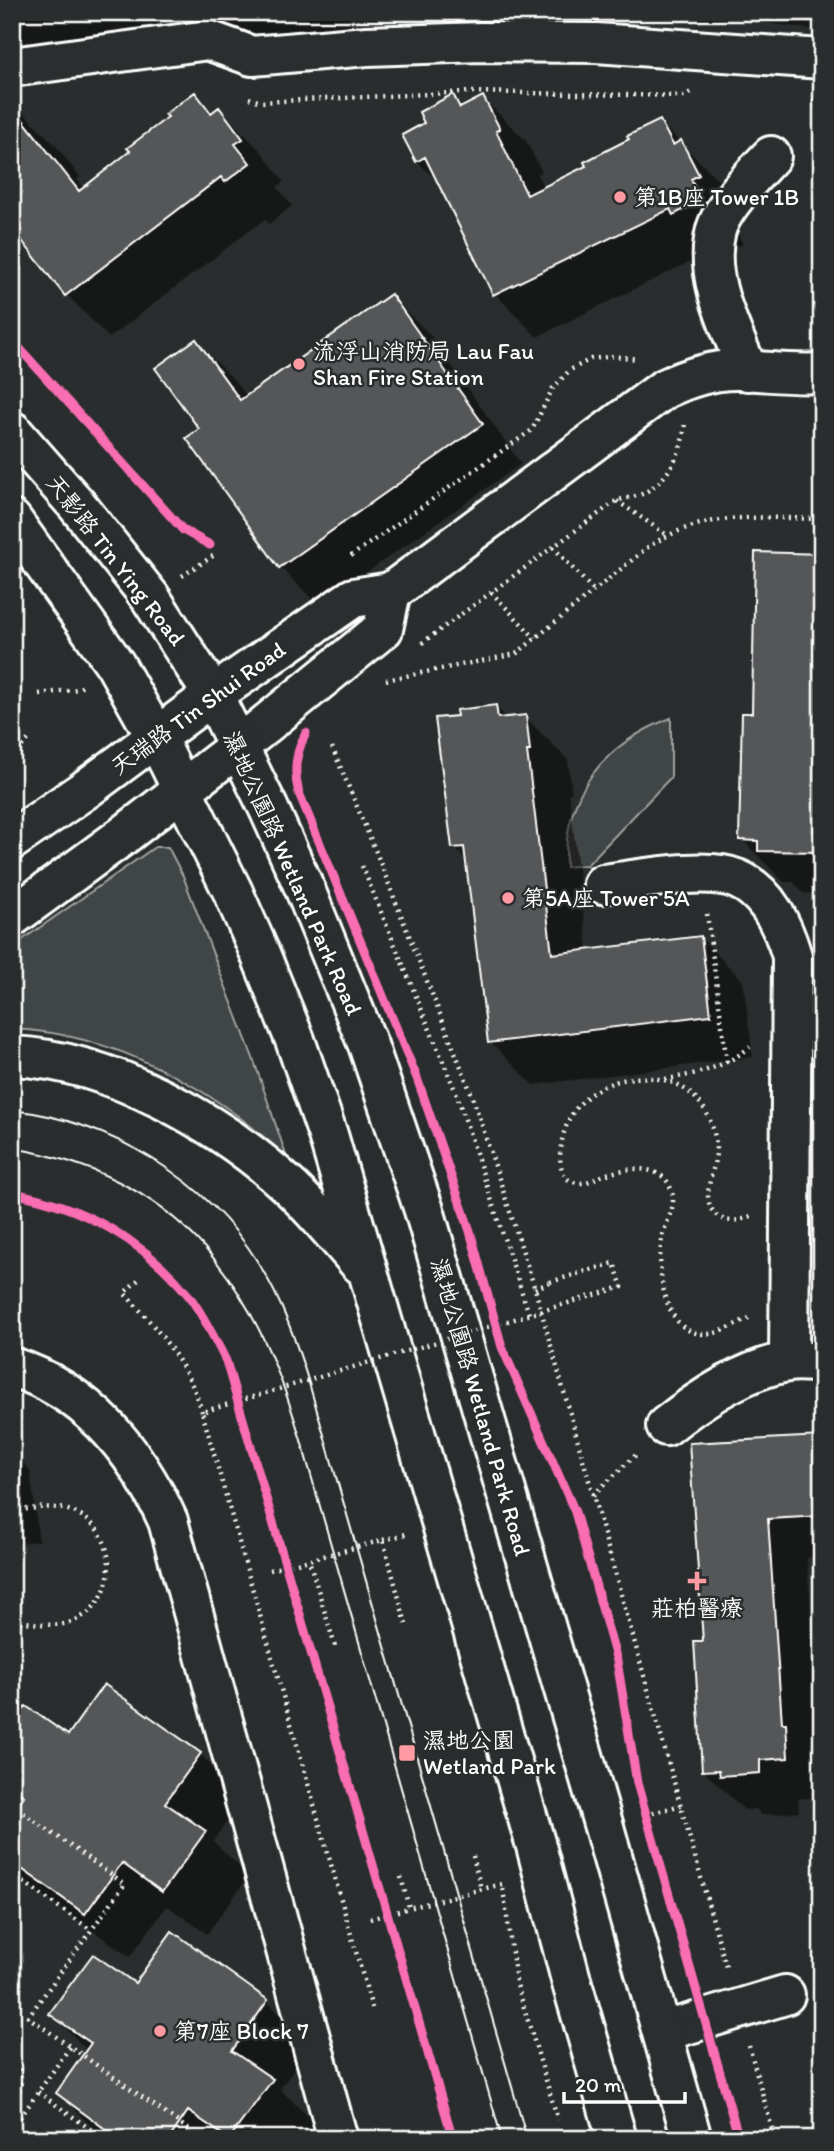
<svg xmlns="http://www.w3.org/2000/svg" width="834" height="2151" font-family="Itim,'LXGW WenKai TC',sans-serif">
  <rect width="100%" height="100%" fill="#2a2d2e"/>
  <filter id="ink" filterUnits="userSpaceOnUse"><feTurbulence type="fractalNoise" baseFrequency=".0143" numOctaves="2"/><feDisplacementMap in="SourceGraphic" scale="14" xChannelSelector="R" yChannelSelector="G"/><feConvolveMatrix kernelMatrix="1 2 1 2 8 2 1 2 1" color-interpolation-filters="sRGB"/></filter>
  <g filter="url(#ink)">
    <path fill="#414445" stroke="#a0a2a2" stroke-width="2" d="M671,718V777L587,865L566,867C563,793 604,744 671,718Z
      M155,847H168L183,876L253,1058L287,1158C216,1089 114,1033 12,1029V947Z"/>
    <path fill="#0007" d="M12,12H822V31L746,20H677V23H520L518,20H480L476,17L405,22L406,26L175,37L12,66Z
      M194,94L214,114L219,109L262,152L284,182L277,187L292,206L269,224L265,219L109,338L67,295L12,226V108L16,105L58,148L80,177L77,179L84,189L132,152Z
      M453,97L464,108L483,98L526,141L542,172L537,174L544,188L588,167L660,122L723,185L732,222L743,244L717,256L712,251L537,337L495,294L440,184L417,161L427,124Z
      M391,296L430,335L521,464L319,606L280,567L201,429L196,341L234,380L247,397Z
      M815,551H822V893H803L793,882H784L741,839L754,715Z
      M496,707L508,719L525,717L568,760L572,793H569L588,951L701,938L743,981L753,1057L533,1085L490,1042L468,862L453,847L459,717Z
      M822,1437V1557L807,1558L822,1761V1797L798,1799L799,1812L761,1815L756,1809L744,1810L704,1771L705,1642L691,1444Z
      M12,1452L30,1470L39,1541L12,1544Z
      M12,1728L68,1738L200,1754L244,1798L213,1841L249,1876L207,1934L167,1906L130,1957L35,1890L12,1867V1816L21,1803L12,1794Z
      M135,1986L267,2001L311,2045L280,2089L316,2124L305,2139L102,2137L58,2093L88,2051L52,2014Z"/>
    <path fill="#555758" stroke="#fff" stroke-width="2" d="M195,92L211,113L219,107L243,139L235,144L250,163L225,182L221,177L65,296L12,228V106L79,191L130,151L127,148L168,117L165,114Z
      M453,94L460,108L483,96L500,129L496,131L527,195L586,166L584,162L629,139L627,136L660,120L673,145L681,140L699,175L691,179L701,201L673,215L670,209L493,295L425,157L416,162L402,135L424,123L419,112Z
      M391,294L483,424L279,568L186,438L199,429L155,368L196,339L240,400Z
      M755,552L822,554V852L758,851V841L739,840L742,713H752Z
      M496,705L498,718L526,715L530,751H527L552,954L701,936L711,1015L488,1043L464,847L452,848L435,718L457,716L456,710Z
      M822,1436V1516L768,1519L782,1723H786L788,1758L760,1760V1773L720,1776L719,1770L702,1771L694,1641H703L689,1443Z
      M104,1684L201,1753L165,1803L206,1831L162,1892L122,1863L85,1914L12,1862V1813L24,1796L12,1787V1725L26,1706L68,1735Z
      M172,1931L268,2000L232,2051L273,2079L229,2139L188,2111L169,2139H119L56,2093L91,2043L49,2014L67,1989L93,1954L135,1983Z"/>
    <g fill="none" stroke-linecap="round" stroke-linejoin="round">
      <defs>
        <path id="minor" d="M12,67L208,40L252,56L367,46L481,42L596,43L822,59
          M748,371C731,328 703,278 716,230C722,207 755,173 771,156
          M213,695L353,598L391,592L664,389C687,378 713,369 739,370C767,371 793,375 822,373
          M239,746L383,629L391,592
          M603,884C638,880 706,866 737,879C768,892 783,926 792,956L789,1362
          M12,1367C88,1391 137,1452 168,1521L338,2139
          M666,1426C700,1399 745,1369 788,1362C799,1360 811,1362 822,1363
          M662,2032L785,1995"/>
        <path id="major" d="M12,431L77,505L150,597L213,695L268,807L304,887L368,1045L424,1210L604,1827L692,2139
          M12,520L115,664L156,737L233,892L259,951L295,1040L328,1135L536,1846L571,1980L617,2139
          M12,840L86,789L213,695
          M12,917L124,835L239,746
          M12,1056C110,1060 222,1123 292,1189C316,1212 338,1239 360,1264"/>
      </defs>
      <use href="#minor" stroke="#fff" stroke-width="44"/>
      <use href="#major" stroke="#fff" stroke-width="44"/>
      <path stroke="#fff" stroke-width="4.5" stroke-dasharray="2 5" stroke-linecap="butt" d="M249,98L261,102L471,92L683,96L693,91
        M813,99L822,115
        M617,501L667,535
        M183,530L210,545
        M553,547L594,591
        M351,556L532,430L553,388L570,370L591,359L615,356L637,359
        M182,576L216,554
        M491,592L535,638
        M422,643L616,501C625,498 636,497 644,493C670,479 683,450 685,422
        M386,680L516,654L648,547C705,510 757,518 822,519
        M39,694L78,689L83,686
        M332,747L376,852L472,1095L535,1289L727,1970
        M12,756L31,737
        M362,866L457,1095L529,1314
        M707,914L727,1063
        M665,1079C696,1075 725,1067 750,1047
        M138,1280L124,1293C157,1328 189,1365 202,1412
        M535,1289L550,1282
        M749,1318C735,1324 719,1335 704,1334C664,1334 656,1270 662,1239C665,1221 678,1208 671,1189C663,1165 631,1167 611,1173C601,1175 591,1182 581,1183C551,1184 560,1138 568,1122C577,1102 595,1088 615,1082C667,1066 714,1094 716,1149C717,1168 700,1194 713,1211C722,1224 738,1222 751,1216
        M593,1495L638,1453
        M12,1511C31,1509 52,1504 71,1511C122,1529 121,1604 71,1622C51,1629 32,1621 12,1621
        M383,1540L406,1534
        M270,1570L309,1560
        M335,1646L309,1560L383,1540L406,1624
        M12,1805L125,1884L28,2017L192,2132L187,2139
        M646,1815L681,1805
        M473,1856L481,1889
        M12,1874L91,1930
        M401,1877L409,1908L502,1884
        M503,1889L516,1981L558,2120
        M370,1919L409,1908
        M749,2046L775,2139
        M12,2049C23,2069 24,2091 12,2110
        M38,2092L104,2139
        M12,2129L70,2047"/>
      <use href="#minor" stroke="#2a2d2e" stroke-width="38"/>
      <use href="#major" stroke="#2a2d2e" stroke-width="38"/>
      <path stroke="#fff" stroke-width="2" d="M12,1110C111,1121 207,1179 259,1264C282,1301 296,1341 309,1383L527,2139
        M12,1148C181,1176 254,1282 300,1437L502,2139"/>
      <path stroke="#fff" stroke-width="4.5" stroke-dasharray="2 5" stroke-linecap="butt" d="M372,2008L202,1412L622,1287L614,1263L550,1282"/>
      <defs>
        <path id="cycleway" d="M12,340L183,530L210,545
          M306,733C295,753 293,772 299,793L417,1078L470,1231L502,1347L575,1512L617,1661L637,1783L739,2139
          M12,1193C81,1205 145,1241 189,1296C204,1316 215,1339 226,1361L453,2139"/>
      </defs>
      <use href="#cycleway" stroke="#2a2d2e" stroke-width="13"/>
      <use href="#cycleway" stroke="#f96db3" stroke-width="9"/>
    </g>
  </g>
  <g fill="#ff9aa2" stroke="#2a2d2e" stroke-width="2.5">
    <circle cx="620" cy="197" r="7"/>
    <circle cx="299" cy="364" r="7"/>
    <circle cx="508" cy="898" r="7"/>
    <path d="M693.5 1570.5h7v7h7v7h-7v7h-7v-7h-7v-7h7z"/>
    <rect x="398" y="1744" width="18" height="18" rx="3.5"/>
    <circle cx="160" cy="2031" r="7"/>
  </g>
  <g text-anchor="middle" stroke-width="5" stroke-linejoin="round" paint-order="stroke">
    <g font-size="23" fill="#fff" stroke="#2a2d2e" text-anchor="start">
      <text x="634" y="205">第1B座 Tower 1B</text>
      <text x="313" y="359">流浮山消防局 Lau Fau<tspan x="313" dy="26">Shan Fire Station</tspan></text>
      <text x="522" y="906">第5A座 Tower 5A</text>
      <text x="697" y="1616" text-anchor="middle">莊柏醫療</text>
      <text x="423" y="1748">濕地公園<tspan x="423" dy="26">Wetland Park</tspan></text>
      <text x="174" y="2039">第7座 Block 7</text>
    </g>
    <g font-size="23" fill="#fff" stroke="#2a2d2e">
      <text transform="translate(116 560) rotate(52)" y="8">天影路 Tin Ying Road</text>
      <text transform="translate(198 708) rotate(-36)" y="8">天瑞路 Tin Shui Road</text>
      <text transform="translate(293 873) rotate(66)" y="8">濕地公園路 Wetland Park Road</text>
      <text transform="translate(481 1407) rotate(74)" y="8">濕地公園路 Wetland Park Road</text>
    </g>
  </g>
  <rect width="834" height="2151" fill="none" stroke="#2a2d2e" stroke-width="42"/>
  <rect x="21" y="21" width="792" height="2109" fill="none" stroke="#fff" stroke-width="2.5" filter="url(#ink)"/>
  <path d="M564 2092v10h121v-10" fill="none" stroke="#ffffff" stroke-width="3.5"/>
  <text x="575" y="2092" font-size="21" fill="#ffffff" stroke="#2a2d2e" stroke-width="5" paint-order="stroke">20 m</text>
</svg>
